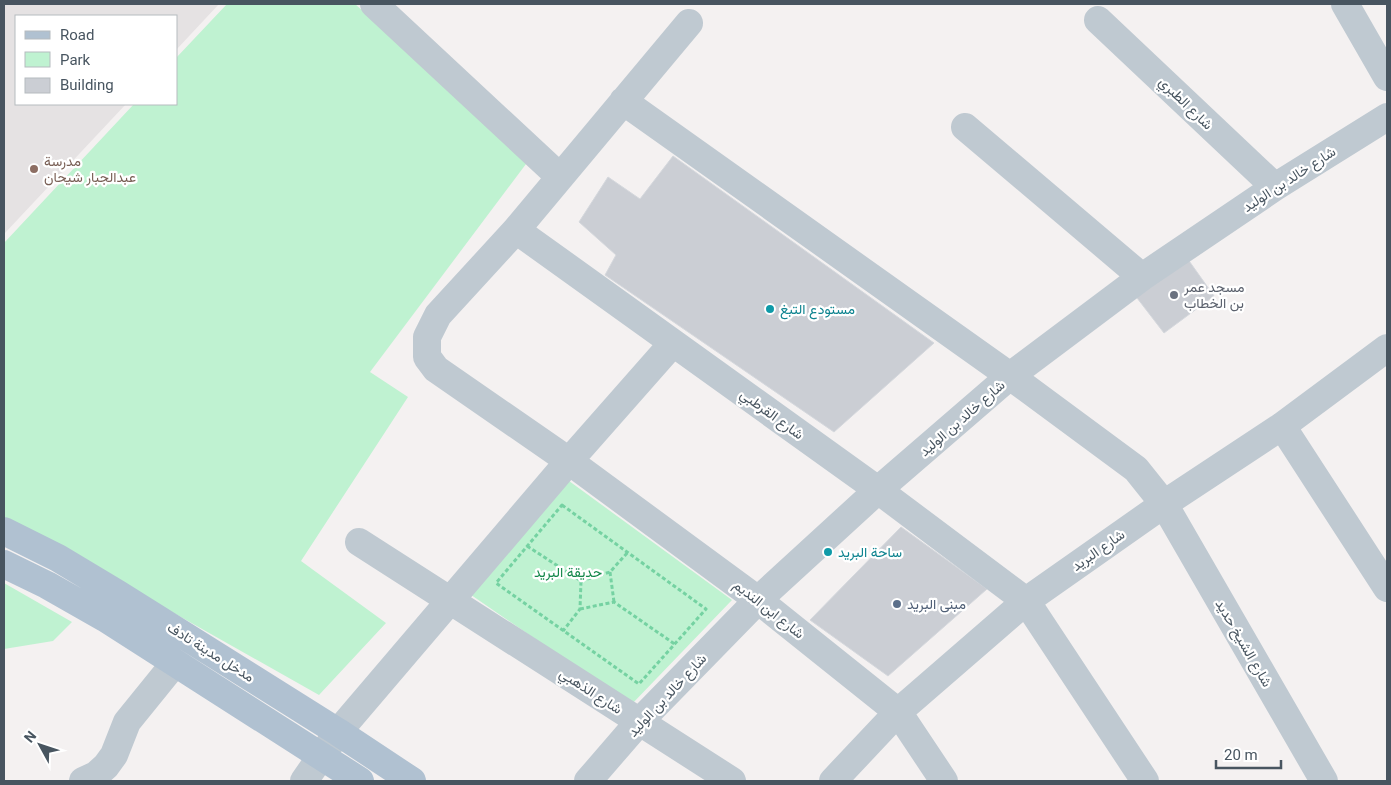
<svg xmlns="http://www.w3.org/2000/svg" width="1391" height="785" font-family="Roboto,Vazirmatn,sans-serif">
  <rect width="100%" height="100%" fill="#f4f1f1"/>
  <path fill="#e5e2e3" d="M4,4H219L176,50V16H16V104H126L4,234Z"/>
  <path fill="#bff2d1" d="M227,4H355L529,160L370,372L408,397L301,561L386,623L319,695L4,517V243L134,104H176V58Z
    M554,470L732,600L631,705L461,588Z
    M4,583L72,622L53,641L4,649Z"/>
  <path fill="#cbced4" stroke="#d5d8dd" d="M673,156L934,343L834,432L605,275L616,255L579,222L608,177L640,199Z
    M1187,258L1214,296L1164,333L1134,294Z
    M901,527L987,589L888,676L810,620Z"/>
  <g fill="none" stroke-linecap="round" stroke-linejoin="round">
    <path stroke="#75d2a2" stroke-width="3" stroke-dasharray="4 2.5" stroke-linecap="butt" d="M562,505L706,609L639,684L496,583Z
      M527,546L581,581L580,609L563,631
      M610,572L614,602
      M581,581L610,572L628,552
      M580,609L614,602L676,645"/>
    <path stroke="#bfc9d1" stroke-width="28" d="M374,4L560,177
      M1345,4L1387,77
      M1098,20L1275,187
      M689,23L516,230L438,315L427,337V357L436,369L569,461L758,600L898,712L944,781
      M623,101L1010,376L1136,469L1164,504L1324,781
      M965,127L1142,277
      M516,230L878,490L1026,601L1145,781
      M1282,426L1387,588
      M359,542L732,781
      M83,781L96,775L106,766L114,755L127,722L174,664
      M304,781L338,732L569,461L673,343
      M588,781L639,722L758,600L878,490L1010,376L1142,277L1275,187L1387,117
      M833,781L898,712L1026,601L1164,504L1282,426L1387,348"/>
    <path stroke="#b0c1d1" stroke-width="28" d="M4,531L58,558L118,594L338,732L412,781
      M4,564L47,585L105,618L360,781"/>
  </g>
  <circle fill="#8d6e63" stroke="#fff" stroke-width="2" cx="34" cy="169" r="5"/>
  <circle fill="#6b7280" stroke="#fff" stroke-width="2" cx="1174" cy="295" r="5"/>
  <g fill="#0f9aa8" stroke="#fff" stroke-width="2">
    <circle cx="770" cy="309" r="5"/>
    <circle cx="828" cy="552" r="5"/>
  </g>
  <circle fill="#5c6f8a" stroke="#fff" stroke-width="2" cx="897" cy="604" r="5"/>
  <g text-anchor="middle" stroke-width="4.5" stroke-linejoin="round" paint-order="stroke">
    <g font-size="14" fill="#485560" stroke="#fff">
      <text transform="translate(1186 103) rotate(44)" y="5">شارع الطبري</text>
      <text transform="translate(1289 179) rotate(-33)" y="5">شارع خالد بن الوليد</text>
      <text transform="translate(772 414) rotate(36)" y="5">شارع القرطبي</text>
      <text transform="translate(962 418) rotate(-41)" y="5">شارع خالد بن الوليد</text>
      <text transform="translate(1098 550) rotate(-35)" y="5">شارع البريد</text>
      <text transform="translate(769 609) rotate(38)" y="5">شارع ابن النديم</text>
      <text transform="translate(1244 643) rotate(60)" y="5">شارع الشيخ حديد</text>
      <text transform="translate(211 652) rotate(32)" y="5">مدخل مدينة تادف</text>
      <text transform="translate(591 691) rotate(33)" y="5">شارع الذهبي</text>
      <text transform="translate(667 695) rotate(-47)" y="5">شارع خالد بن الوليد</text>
    </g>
    <g font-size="14" fill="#785e54" stroke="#fff" text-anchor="start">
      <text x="44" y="166">مدرسة<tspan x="44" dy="16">عبدالجبار شيحان</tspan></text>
    </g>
    <g font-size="14" fill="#5b616d" stroke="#fff" text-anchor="start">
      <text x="1184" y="292">مسجد عمر<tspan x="1184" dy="16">بن الخطاب</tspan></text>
    </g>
    <g font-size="14" fill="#0d838f" stroke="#fff" text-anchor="start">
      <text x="780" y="314">مستودع التبغ</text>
      <text x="838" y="557">ساحة البريد</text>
    </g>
    <g font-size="14" fill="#13874a" stroke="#fff">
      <text x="568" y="577">حديقة البريد</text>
    </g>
    <g font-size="14" fill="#4e5e75" stroke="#fff" text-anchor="start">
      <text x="907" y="609">مبنى البريد</text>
    </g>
  </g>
  <rect width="1391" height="785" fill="none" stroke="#485560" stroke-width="10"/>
  <rect x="15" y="15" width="162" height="90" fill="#ffffff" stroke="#b6bbbf"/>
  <rect x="25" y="31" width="25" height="8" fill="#b0c1d1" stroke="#b6bbbf"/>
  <text x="60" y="40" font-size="15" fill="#485560">Road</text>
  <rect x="25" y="52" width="25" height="15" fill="#bff2d1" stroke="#b6bbbf"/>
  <text x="60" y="65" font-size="15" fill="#485560">Park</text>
  <rect x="25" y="78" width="25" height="15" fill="#cbced4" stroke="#b6bbbf"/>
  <text x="60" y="90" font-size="15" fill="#485560">Building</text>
  <g transform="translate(40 745) rotate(310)" stroke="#ffffff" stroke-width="4" paint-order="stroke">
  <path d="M0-4L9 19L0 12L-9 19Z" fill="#485560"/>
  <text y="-8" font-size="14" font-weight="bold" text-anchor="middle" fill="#485560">N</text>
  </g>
  <path d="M1216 760v8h65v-8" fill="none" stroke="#485560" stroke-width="2.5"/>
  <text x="1224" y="760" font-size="15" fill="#485560" stroke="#ffffff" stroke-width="4" paint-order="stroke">20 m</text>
</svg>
